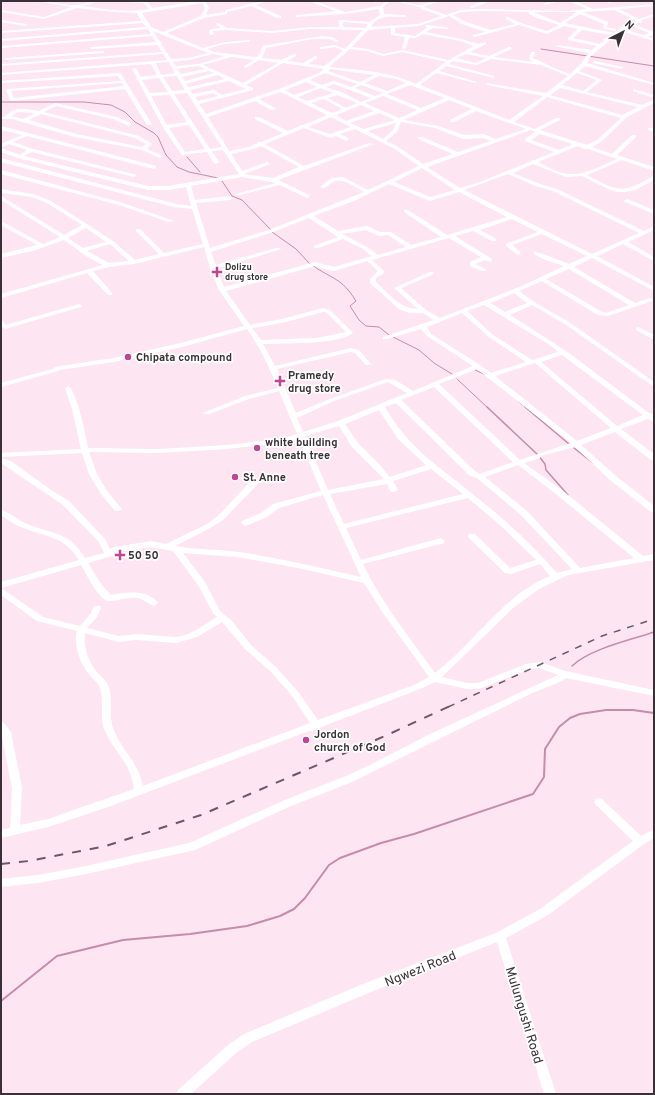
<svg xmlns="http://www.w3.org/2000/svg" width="655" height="1095" font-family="Overpass,sans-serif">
  <rect width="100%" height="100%" fill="#fde6f2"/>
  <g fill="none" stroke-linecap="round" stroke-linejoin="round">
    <path stroke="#c78bac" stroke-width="1" d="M541,49L654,66
      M1,102H84L111,105L125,112L135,122L154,133L158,137L166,155L177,167L189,172L218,178
      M187,157L200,172
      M222,181L232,196L242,200L271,230
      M272,232L296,249L310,264
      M312,265C333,280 341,277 356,301L350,306L359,320L366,326L379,327L389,335
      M393,337L419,350L434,363L452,374
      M475,370L486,375
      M457,379L488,408
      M517,400L526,408"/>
    <path stroke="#c78bac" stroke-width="1.5" d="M487,407L538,455L545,464L546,470L568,495
      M525,407L569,444
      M574,448L593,463
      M572,666C589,649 631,640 654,632"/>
    <path stroke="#c78bac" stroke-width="2" d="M1,1001L57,956L123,940L190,934L247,926L280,916L294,909L305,898L329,865L340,858L381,843L414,834L533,794L544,777L545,749L559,727L570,718L580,714L606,710H633L654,713"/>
    <path fill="#fff" fill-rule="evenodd" d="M38,1C50,1 66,6 76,5C84,5 90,1 98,1L82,6C104,9 127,13 149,9L144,3L125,2L123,1H146L153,8L198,1H208L206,2L209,8L206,15L225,12L226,10L261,1H268L256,5L281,16V18H277L252,6L227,12V14L204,18L167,33L203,48L225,42L250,40V42H248L225,44L207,49L214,52L257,57L260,54L262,46L322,36L332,37L339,41L337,42L329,39H312L266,48L262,58L281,60L294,54H296V56L287,61L303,63L315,56H317V58L308,64L324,66L343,51L335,47L322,49H320V47L335,45L345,49L363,30L310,29L272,33L226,30L213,31L214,34L212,35H210L209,31L212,29L221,28L216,24L218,23L227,28L272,31L310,27H339V20L369,22L380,15L379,9L344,14L296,17V15H298L336,11L309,1H315L345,12L380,6L386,1H391L383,7L384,14L405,15L407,16L405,17C392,17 377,14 371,27L418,24L442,16L421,9L420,7L395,1C403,1 410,4 418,5C425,5 433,1 441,1L424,6V7L446,15L461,10L481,9L567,11L587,9L569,1H575L593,9L654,4V6L619,9L639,19L654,14V16L642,20V22L633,24L654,32V34L648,37L654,39V41L621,31L590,57L587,63L654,83V85L585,66L579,71L602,80L587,92L642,105L654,100V103L627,117L601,142L592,147L612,154L632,135H636V137L617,155L654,167V171L622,160L587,175C601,182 615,193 631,187C639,185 646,179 654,176V180L635,190L625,192H617L608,189L582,176L566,177L533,164L513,173L540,184L557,189L644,231L654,226V230L628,242L654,257V261L623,244L597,256L654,287V291L592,258L574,267L635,303L650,298L653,300L652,301L608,316L598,315L542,281L519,291L534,302L569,322L654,382V387L565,324L532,305L510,315L566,351L649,413L654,414V422L648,419L621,429L654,454V460H651L615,432L581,445L616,476L654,506V512H651L610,480L575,447L541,456L540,458L524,463L562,490L643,556L654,554V560L568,575L539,589L513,608L442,677L467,683H478L526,664L540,662L565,671L654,690V696L566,678L562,681L530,694L352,782L291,806L195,850L86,874L38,883L1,887V879L38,875L86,866L189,843L285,800L346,776L370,765L430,734L558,675L539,668L530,669L479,689H467L435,682L420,689L316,729L314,730L309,731L108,807L48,827L1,838V830L10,828L12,788L1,732V721L4,723L11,732L22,788L20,825L48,819L134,789C133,782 131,775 128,768C121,755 110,743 104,729C99,715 105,699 99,686C97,682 94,680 91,677C81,665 73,647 77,631L37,621L1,595V588L43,617L80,626L91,613L94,606H100L101,608L97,617L87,628L119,636L136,634L176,637C191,635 204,625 217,617L213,613L198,585L173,551L151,547L117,552L112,556L88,563L101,584L111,595C126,592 148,589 158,603L154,606C148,604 144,599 137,598C127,597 119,601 109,601C99,601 86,573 81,565L1,588V582L79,560C64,536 47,537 23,528C15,525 8,520 1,515V510C10,512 17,520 25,523C52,535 68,530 85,558L104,553L99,542L63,505L1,463V458L11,461L51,490L69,501L105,539L110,549L115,547L151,541L166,544L207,524L218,516L251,481H257L258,483L257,485L223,520L212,527L175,546C196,550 217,549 238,552C280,558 320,568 361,577L323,495L279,508L267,517L248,525L245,526L241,523L242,521L261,513L273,504L321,491L299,438L282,443L227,449L158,453L89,452L97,474L107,491L122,509L118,511H115L101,494L89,474L82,453L1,457V453L81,449L72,409L65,388L68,386C77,390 86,437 88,448L158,449L227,445L281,439L297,434L279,391L249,399L209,414H205L203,413L245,396L278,388C269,367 260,347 247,329L182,347L113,362L60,370L58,371L1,387V383L53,369L55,367L113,358L181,343L244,326L219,290L210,268L204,247L134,264L109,267L93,271L112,293V295H108L87,273L1,298V294L103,265L86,256L64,240L36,250L1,258V254L37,245L1,225V221L43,244L60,237L1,200V196L64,235L82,225L47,203L32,197L1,193V189L33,194L51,201L113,241L135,260L159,254L136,231V229H140L164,253L203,244L192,209L174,207L1,162V158L176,204L191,206L186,187L168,190H148L18,158L1,152V148L20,155L27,150L9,144L1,148V144L22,135L1,130V126L156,166V168L154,169L27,136L13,142L33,149L137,175L134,177L32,152L24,156L148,186H168L239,174L223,150L212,151L219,162L216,164L214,163L207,152L182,155L164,129L138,80L136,79L137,78L132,69L136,68L141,77L157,75L151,64L1,75V73L167,60L163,54L1,66V64L162,52L157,45L92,49L90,48L92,47L156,42L152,36L1,48V46L151,34L148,29L1,41V39L146,27L143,23L1,33V31L141,21L137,13L114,12L77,8L44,19L1,12V10L44,17L71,7ZM202,3L205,8L201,16L163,32L151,27L142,13ZM614,10L635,20L628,22L614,33L565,23L580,14L604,24L603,29L616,31V29L607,27L608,22L583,12ZM481,11L529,12V14L537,18L559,25L547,31L521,23L508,17H506V19L515,24L491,30L466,22L453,15L461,12ZM533,12H577L560,23ZM449,16L462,24L486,32L473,35V37H475L519,25L547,34L564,26L578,29L568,38V40L597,46L592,50L557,45V47H559L589,53L586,56L582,63L570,74L559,70L533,58L535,52H531L529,59L533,62L494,57L511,49V47H509L489,56L470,52L486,44V42L478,44L461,39L426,32L433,28L448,29V28L446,27L426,25V27H428L415,36L395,33V28L419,26ZM343,22L368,24L366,28L343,27ZM630,25L649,33L644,35L624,29ZM391,28V35L405,37L402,48L404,49L406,48L409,38H416L423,34L460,41L474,46L449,60L402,50L383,54L368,49L352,47L368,30ZM582,30L612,35L600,44L573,38ZM153,31L208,53L189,58L171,59L161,44L162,43L160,42ZM350,49L367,51L383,56L402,52L446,62L416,84C389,71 358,70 329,67ZM213,54L225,56L199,64L176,66L173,62L189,60ZM466,54L486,58L476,63L456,58ZM231,57L254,60L244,66V67L246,68L259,60L278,63L243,83L203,65ZM491,59L541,65L568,76L546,93L486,83V84L488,85L543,96L509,120L420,85L436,73L475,83L477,82L439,71L446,66L494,78V76L449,64L453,61L477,65ZM169,62L175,73L161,75L156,63ZM283,63L324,69L319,73L279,89L206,114L199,104L253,90V88L246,85ZM198,66L205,69L181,74L177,69ZM330,69L374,75L360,82L328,71ZM209,71L214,73L185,81L182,77ZM325,73L357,84L351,87L334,81L322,85L310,80ZM577,73L597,80L583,91L562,85ZM218,75L225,79L189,87L186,84ZM177,76L185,90L172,91L163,77ZM379,76L396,79L406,83L387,91L365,83ZM159,78L168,92L150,93L142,80ZM229,81L246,89L222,95L214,90L193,94L190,90ZM306,82L317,87L294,95L285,90ZM334,84L371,98L361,102L341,92L326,87ZM361,85L383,93L375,96L355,88ZM410,85L445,98L421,108L387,94ZM321,88L333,93L307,101L298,97ZM560,88L638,107L622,115L550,95ZM281,92L327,115L304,125H300V126L288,131L259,117H255V119L283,133L262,142H258V143L249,147L229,151L208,117L255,101L271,110H275V108L259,99ZM187,93L189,96L222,147L210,149L174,94ZM213,93L218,96L198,101L195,97ZM170,95L187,122L167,125L151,96ZM337,95L357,103L346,108L328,98ZM383,96L417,110L399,118L365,103ZM547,97L621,118L597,140L587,145L540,130L560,120V118H556L535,129L514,122ZM324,99L342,109L332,113L311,103ZM449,100L472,109L450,120V122H454L476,111L526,129L496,139L484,134L464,135L438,126L404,120ZM361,105L374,111L346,121L336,115ZM379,113L395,120L364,129L350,123ZM331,117L351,127L330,134L308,127ZM401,122L435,128L463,139L483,138L491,141L458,152L422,137H418V139L453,154L423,164L397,146L386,141L397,132ZM396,123L393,130L383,139L368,131ZM189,125L205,149L185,152L169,128ZM304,128L330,138L336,136L346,141L349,139L348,138L340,134L355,129L393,148L419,166L368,190L343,177L332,178L321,186V188C327,189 329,183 335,181C343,178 357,188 364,192L269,230L210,248L196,203L230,200L233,198L230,196L195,200L191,186L242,177L276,183L236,194V196L280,185L307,198L310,196L309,195L278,180L374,144L369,143L304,166L265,144ZM531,130L535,132L525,139V141L554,152L480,182L460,188L427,167ZM540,134L573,144L559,150L531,140ZM261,146L299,167L273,178L244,174L270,164L267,162L242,171L231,154L253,149ZM578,146L584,149H588L617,159C603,165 586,175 570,174C559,174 548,167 538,162ZM422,168L455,190L430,197L394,182ZM508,174L536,186L553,191L639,233L592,254L464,190ZM389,184L430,201L459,192L507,217L447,235L408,210H404V212L441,237L411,245L391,232H380L367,226L338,231L314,216L356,200ZM309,218L338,237L314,246V248H318L343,239L363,249L372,256L334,267L315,262L224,287L217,269L281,249L280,248H276L216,265L211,252L273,232ZM512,219L538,232L506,244V246L518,255L521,253L512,245L542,234L587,256L569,264C563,262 538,251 534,252V254L543,259L564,266L522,286L440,318L426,310L401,288L434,274V272H430L394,288L418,309C400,309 389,294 376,282L375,280L377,277L383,274L384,271L372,260L449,238L481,257L470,262V266L482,271H486V269L475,264L485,260L490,262L492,261V259L455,236L473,231L492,241H496V239L480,230ZM86,228L106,242L83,248L68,238ZM366,230L379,236L388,235L406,247L378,255L367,247L342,234ZM110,244L129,261L109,263L87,251ZM367,261L378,271L370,279V283L399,309L409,313H423L434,320L383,337V339H387L421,329L427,336L473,366L413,391L395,380L386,379L330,399L296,413L277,369L351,352L355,353L366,365H370L371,364L359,350L351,348L275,366L263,344C285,343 337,345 353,333L330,310L323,308L282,319L250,325L226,291L315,266L328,270L334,271ZM569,269L629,305L606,313L602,312L546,279ZM514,293L527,303L505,312L490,303ZM484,305L550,345L558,352L532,360L493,335L467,311ZM323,312H326L346,332L317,338L261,340L252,328L282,323ZM462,313L489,337L526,362L491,373L480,365L431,334L427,327ZM562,355L643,415L617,426L541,362ZM535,363L611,428L577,441L495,376ZM477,369L487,377L571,443L520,460L439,384ZM388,382L407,393L338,421L303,432L297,418L334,401ZM434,387L513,462L480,474L476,472L401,400ZM396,403L470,476L477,478L521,515L572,569L557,573C534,547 508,522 480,500C444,470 409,450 385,407ZM379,410L398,439L426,465L390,477L379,464L358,443L345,424ZM339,426L352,447L384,479L328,490L305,436ZM518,465L556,494L634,558L580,568L527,511L485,477ZM431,469L463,494L344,524L330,494L387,484L391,492H394L398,490L393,481ZM468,498L500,525L536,560L510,568L475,534H469L468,536L469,538L505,573L511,574L540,564L550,576C503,595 475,643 435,673C410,638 382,604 363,564L444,543L445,541L441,538L361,560L346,528ZM183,553L237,557L298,568L364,583L383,613L429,677L414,685L318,720L299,693L277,668L251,645L232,621L220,611L205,582ZM222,622L245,649L271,672L293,697L310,723L143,786C138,761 121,750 113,728C108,714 114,699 108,685C105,679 100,676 96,671C88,660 83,647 85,633L119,642L136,640L176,643L197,637Z
      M374,1H379L375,3L373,2Z
      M483,1L488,2L472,8L469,7Z
      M552,1H559L545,5L543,4Z
      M608,1H614L609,3L607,2Z
      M1,20L26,24L28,25L26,26L1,22Z
      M102,51H104V53L6,60L4,59L6,58Z
      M595,61L623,67V68L621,69L593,63V62Z
      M119,73L121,74L152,124L151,125H147L125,89L12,101L10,100L6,90L8,89L121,81L118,76L1,83V81ZM122,83L124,86L14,98L11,91Z
      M633,89L654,95V98L633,91Z
      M55,103L117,117L131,123L132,124L129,126L113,119L56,106L44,112L139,136L152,144L147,149L163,156L160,158L142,150L75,137L12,119H1V117L5,116L12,111L18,109H26L39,111ZM18,112L35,113L24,119L11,116ZM41,114L135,138L146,144L142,147L76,134L29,120Z
      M648,128H654V132L648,130Z
      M1,170L123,203L174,221L169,222L119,205L1,174Z
      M627,199L654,210V214L625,202L624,201Z
      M79,304L82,306L81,307L5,329L1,326V320L3,321L6,325Z
      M638,327L654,335V340L636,330V328Z
      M599,798L602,799L641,836L654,829V838L644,844L548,915L506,938L556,1094H544L497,942L371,992L252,1042L236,1053L191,1094H176L178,1090L228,1045L244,1034L363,984L496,933L540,909L633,841L596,805L594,802L596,799Z"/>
    <path stroke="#675b61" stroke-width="1.5" stroke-dasharray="7 7" stroke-linecap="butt" d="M448,707L602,636L654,619"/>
    <path stroke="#675b61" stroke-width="2" stroke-dasharray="9 9" stroke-linecap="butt" d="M1,864L29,861L106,846L201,815L385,736L450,706"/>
  </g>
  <g fill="#c24593" stroke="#fff" stroke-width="1.5">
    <path d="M215 266h4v4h4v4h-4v4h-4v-4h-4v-4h4z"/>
    <circle cx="128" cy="357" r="4"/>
    <path d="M278 375h4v4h4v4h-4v4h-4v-4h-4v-4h4z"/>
    <circle cx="257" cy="448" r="4"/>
    <circle cx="235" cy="477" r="4"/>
    <path d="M118 549h4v4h4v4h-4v4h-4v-4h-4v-4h4z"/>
    <circle cx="306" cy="740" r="4"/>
  </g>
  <g text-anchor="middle" stroke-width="3.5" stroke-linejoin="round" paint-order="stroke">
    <g font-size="9" font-weight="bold" fill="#3a3136" stroke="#fff" text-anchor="start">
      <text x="225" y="270">Dolizu<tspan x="225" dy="10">drug store</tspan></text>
    </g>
    <g font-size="11" font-weight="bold" fill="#3a3136" stroke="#fff" text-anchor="start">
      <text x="136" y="361">Chipata compound</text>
      <text x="288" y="379">Pramedy<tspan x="288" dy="13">drug store</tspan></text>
      <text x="265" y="446">white building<tspan x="265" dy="13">beneath tree</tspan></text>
      <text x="243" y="481">St. Anne</text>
      <text x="128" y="559">50 50</text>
      <text x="314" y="738">Jordon<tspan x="314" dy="13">church of God</tspan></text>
    </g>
    <g font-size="13" fill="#3a3136" stroke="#fff">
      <text transform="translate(420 968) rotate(-22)" y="5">Ngwezi Road</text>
      <text transform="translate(525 1015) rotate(73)" y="5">Mulungushi Road</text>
    </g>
  </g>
  <rect width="655" height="1095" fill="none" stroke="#3a3136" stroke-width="4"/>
  <g transform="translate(623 32) rotate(42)" stroke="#ffffff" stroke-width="3" paint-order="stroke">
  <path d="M0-3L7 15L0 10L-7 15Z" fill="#3a3136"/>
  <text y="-6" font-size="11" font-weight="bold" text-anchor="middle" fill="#3a3136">N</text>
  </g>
</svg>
